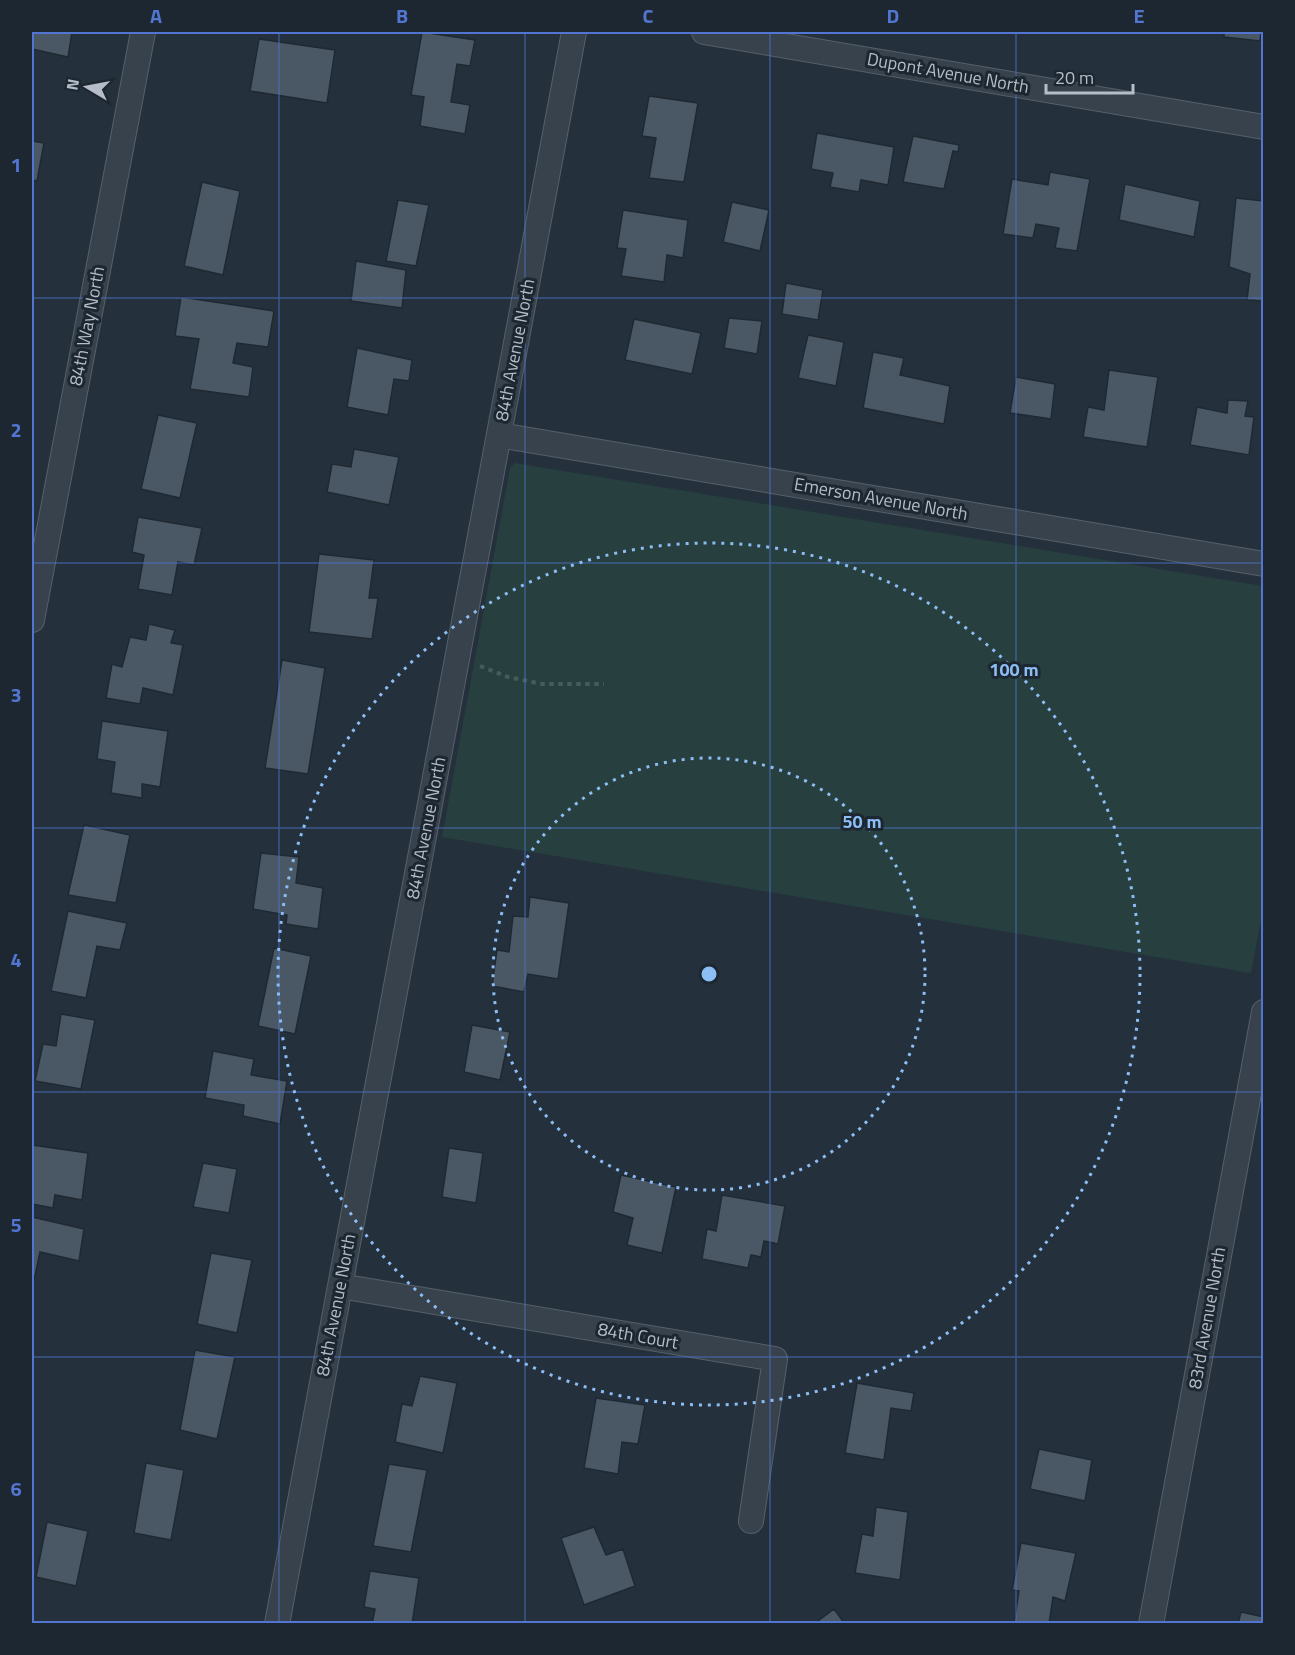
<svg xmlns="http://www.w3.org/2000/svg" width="1295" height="1655" font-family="'Titillium Web',sans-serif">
  <rect width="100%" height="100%" fill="#24313c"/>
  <path fill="#273f3e" d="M515,463L1263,586L1264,904L1251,973L442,837L510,468Z"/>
  <path fill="#4a5865" stroke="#1f2933" stroke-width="1.5" d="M32,32H72L68,57L32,49Z
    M422,32L475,40L470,66L457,64L451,102L470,105L465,134L420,126L424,97L411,95Z
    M1224,32H1261L1260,41L1224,37Z
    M259,39L335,50L327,103L250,91Z
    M649,96L698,103L684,182L649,178L656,138L642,136Z
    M817,133L894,147L888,185L861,180L859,192L830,187L833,173L811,169Z
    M913,136L959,145L958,152L953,151L944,189L903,182Z
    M32,141L44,143L37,181L32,180Z
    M1050,172L1090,179L1077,251L1055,248L1059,228L1036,224L1033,238L1003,234L1012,179L1048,185Z
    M202,182L240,191L223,275L184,266Z
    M1125,184L1200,201L1194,237L1119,220Z
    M1236,198L1264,201V301L1247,300L1250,274L1229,267Z
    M398,200L429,205L416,266L386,261Z
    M732,202L769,210L760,251L723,242Z
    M623,210L688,220L683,258L667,255L664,282L621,276L626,249L617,248Z
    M356,261L406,270L402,308L351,301Z
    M786,283L823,290L818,320L782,314Z
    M181,297L274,311L268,347L237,343L233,363L253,367L249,397L190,389L199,339L175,336Z
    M729,318L762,321L757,354L724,348Z
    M634,319L701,333L692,374L625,360Z
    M808,335L844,342L836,386L798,378Z
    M357,348L412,360L409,381L394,379L388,415L347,407Z
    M873,352L904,358L900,375L950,386L944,424L863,408Z
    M1109,370L1158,377L1147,447L1083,437L1088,407L1104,410Z
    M1016,377L1055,384L1051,419L1010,413Z
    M1228,400L1248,401L1245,416L1254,417L1249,455L1190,445L1197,407L1227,413Z
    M158,415L197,423L180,498L141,489Z
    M354,449L399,457L389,505L327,492L332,464L351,467Z
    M138,517L202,528L194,565L178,562L172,595L138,589L144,555L132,552Z
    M319,554L374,560L369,598H378L372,639L309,632Z
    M149,624L175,630L171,643L183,645L173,695L143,688L140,704L106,698L112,664L122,667L130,637L146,640Z
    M282,660L325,668L308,774L265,768Z
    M102,721L168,731L160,787L142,784V798L111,793L115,762L97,759Z
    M84,825L130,835L116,903L68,895Z
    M261,853L299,857L296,883L323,888L318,929L286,924L287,915L253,909Z
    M530,897L569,903L558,979L528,974L524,992L492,986L497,950L509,952L513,916L528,917Z
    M68,911L127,923L120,950L97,946L86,998L51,991Z
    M274,948L311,956L295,1034L258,1026Z
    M61,1014L95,1020L81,1089L35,1081L43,1044L56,1046Z
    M472,1025L510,1032L500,1080L464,1072Z
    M213,1051L254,1059L251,1075L287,1081L280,1124L243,1116L244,1105L205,1098Z
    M32,1145L88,1153L82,1200L55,1195L53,1208L32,1204Z
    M449,1148L483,1153L476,1203L442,1197Z
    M203,1163L237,1169L229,1213L193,1207Z
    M621,1175L676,1187L662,1253L627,1245L633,1218L613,1212Z
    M722,1195L785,1206L778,1244L764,1241L761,1257L751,1255L748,1268L702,1259L707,1229L716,1231Z
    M32,1217L84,1229L79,1261L40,1252L32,1290Z
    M211,1253L252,1260L237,1333L197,1324Z
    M195,1350L235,1357L217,1439L180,1430Z
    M420,1376L457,1383L443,1453L395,1442L402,1404L412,1406Z
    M857,1383L914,1393L911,1411L891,1408L884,1460L845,1453Z
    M596,1398L645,1405L638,1444L622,1442L618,1474L584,1468Z
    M1039,1449L1092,1460L1085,1501L1030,1489Z
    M146,1463L184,1470L171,1540L134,1533Z
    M389,1464L427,1470L411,1552L373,1546Z
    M876,1507L908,1512L900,1580L855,1573L862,1534L873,1536Z
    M47,1522L88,1531L76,1586L36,1577Z
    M594,1527L606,1555L623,1549L635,1586L584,1605L561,1538Z
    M1021,1543L1076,1553L1065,1601L1053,1597L1049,1624H1014L1019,1591L1012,1590Z
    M370,1571L419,1578L412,1624H372L375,1609L364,1607Z
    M834,1609L845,1624H814Z
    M1241,1612L1264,1617V1624H1238Z"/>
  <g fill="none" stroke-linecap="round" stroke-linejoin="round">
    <defs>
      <path id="street" d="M704,32L1264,127
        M499,435L1264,564
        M32,620L143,32
        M340,1286L775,1359L751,1521
        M277,1624L574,32
        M1151,1624L1264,1012"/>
    </defs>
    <use href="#street" stroke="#56606a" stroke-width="26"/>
    <path stroke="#465b5c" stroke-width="4" stroke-dasharray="4.5 4.5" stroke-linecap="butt" d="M480,666L508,677L542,684H604"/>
    <use href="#street" stroke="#38424c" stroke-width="24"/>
  </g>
  <path fill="none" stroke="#5275d2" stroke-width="1.5" stroke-opacity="0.55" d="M279,32V1624M525,32V1624M770,32V1624M1016,32V1624M32,298H1264M32,563H1264M32,828H1264M32,1092H1264M32,1357H1264"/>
  <g fill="none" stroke="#8cbdf4" stroke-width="3" stroke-dasharray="3 6">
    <circle cx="709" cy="974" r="216"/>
    <circle cx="709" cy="974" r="431"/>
  </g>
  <g text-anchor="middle" stroke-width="6" stroke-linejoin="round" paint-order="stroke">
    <g font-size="18" fill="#b4bdc8" stroke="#1d2731">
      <text transform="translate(948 73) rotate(10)" y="6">Dupont Avenue North</text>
      <text transform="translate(87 326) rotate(-79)" y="6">84th Way North</text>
      <text transform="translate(515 350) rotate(-79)" y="6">84th Avenue North</text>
      <text transform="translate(881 499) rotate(10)" y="6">Emerson Avenue North</text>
      <text transform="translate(426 828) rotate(-79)" y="6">84th Avenue North</text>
      <text transform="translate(336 1305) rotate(-79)" y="6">84th Avenue North</text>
      <text transform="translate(1207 1318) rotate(-80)" y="6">83rd Avenue North</text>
      <text transform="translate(638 1336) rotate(10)" y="6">84th Court</text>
    </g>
  </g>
  <circle cx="709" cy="974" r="9" fill="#8cbdf4" stroke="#1d2731" stroke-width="3"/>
  <g font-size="18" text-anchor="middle" font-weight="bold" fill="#8cbdf4" stroke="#1d2731" stroke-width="6" stroke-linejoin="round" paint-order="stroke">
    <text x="1014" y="676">100 m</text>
    <text x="862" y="828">50 m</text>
  </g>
  <rect width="1295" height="1655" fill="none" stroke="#1d2731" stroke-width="66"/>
  <g transform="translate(87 87) rotate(280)" stroke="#1d2731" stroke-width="4.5" paint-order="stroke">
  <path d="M0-4.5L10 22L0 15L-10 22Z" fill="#b4bdc8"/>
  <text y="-9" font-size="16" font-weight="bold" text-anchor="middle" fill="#b4bdc8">N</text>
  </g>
  <path d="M1046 84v9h87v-9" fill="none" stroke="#b4bdc8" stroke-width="3"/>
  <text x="1055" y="84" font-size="18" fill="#b4bdc8" stroke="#1d2731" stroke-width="4.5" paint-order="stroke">20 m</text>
  <rect x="33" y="33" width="1229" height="1589" fill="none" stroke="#5275d2" stroke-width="2"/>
  <g font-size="20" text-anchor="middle" font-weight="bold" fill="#5275d2">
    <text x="156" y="23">A</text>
    <text x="402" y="23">B</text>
    <text x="648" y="23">C</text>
    <text x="893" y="23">D</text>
    <text x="1139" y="23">E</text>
    <text x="16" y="172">1</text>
    <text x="16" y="437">2</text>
    <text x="16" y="702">3</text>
    <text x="16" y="967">4</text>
    <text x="16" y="1232">5</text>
    <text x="16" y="1496">6</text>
  </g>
</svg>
